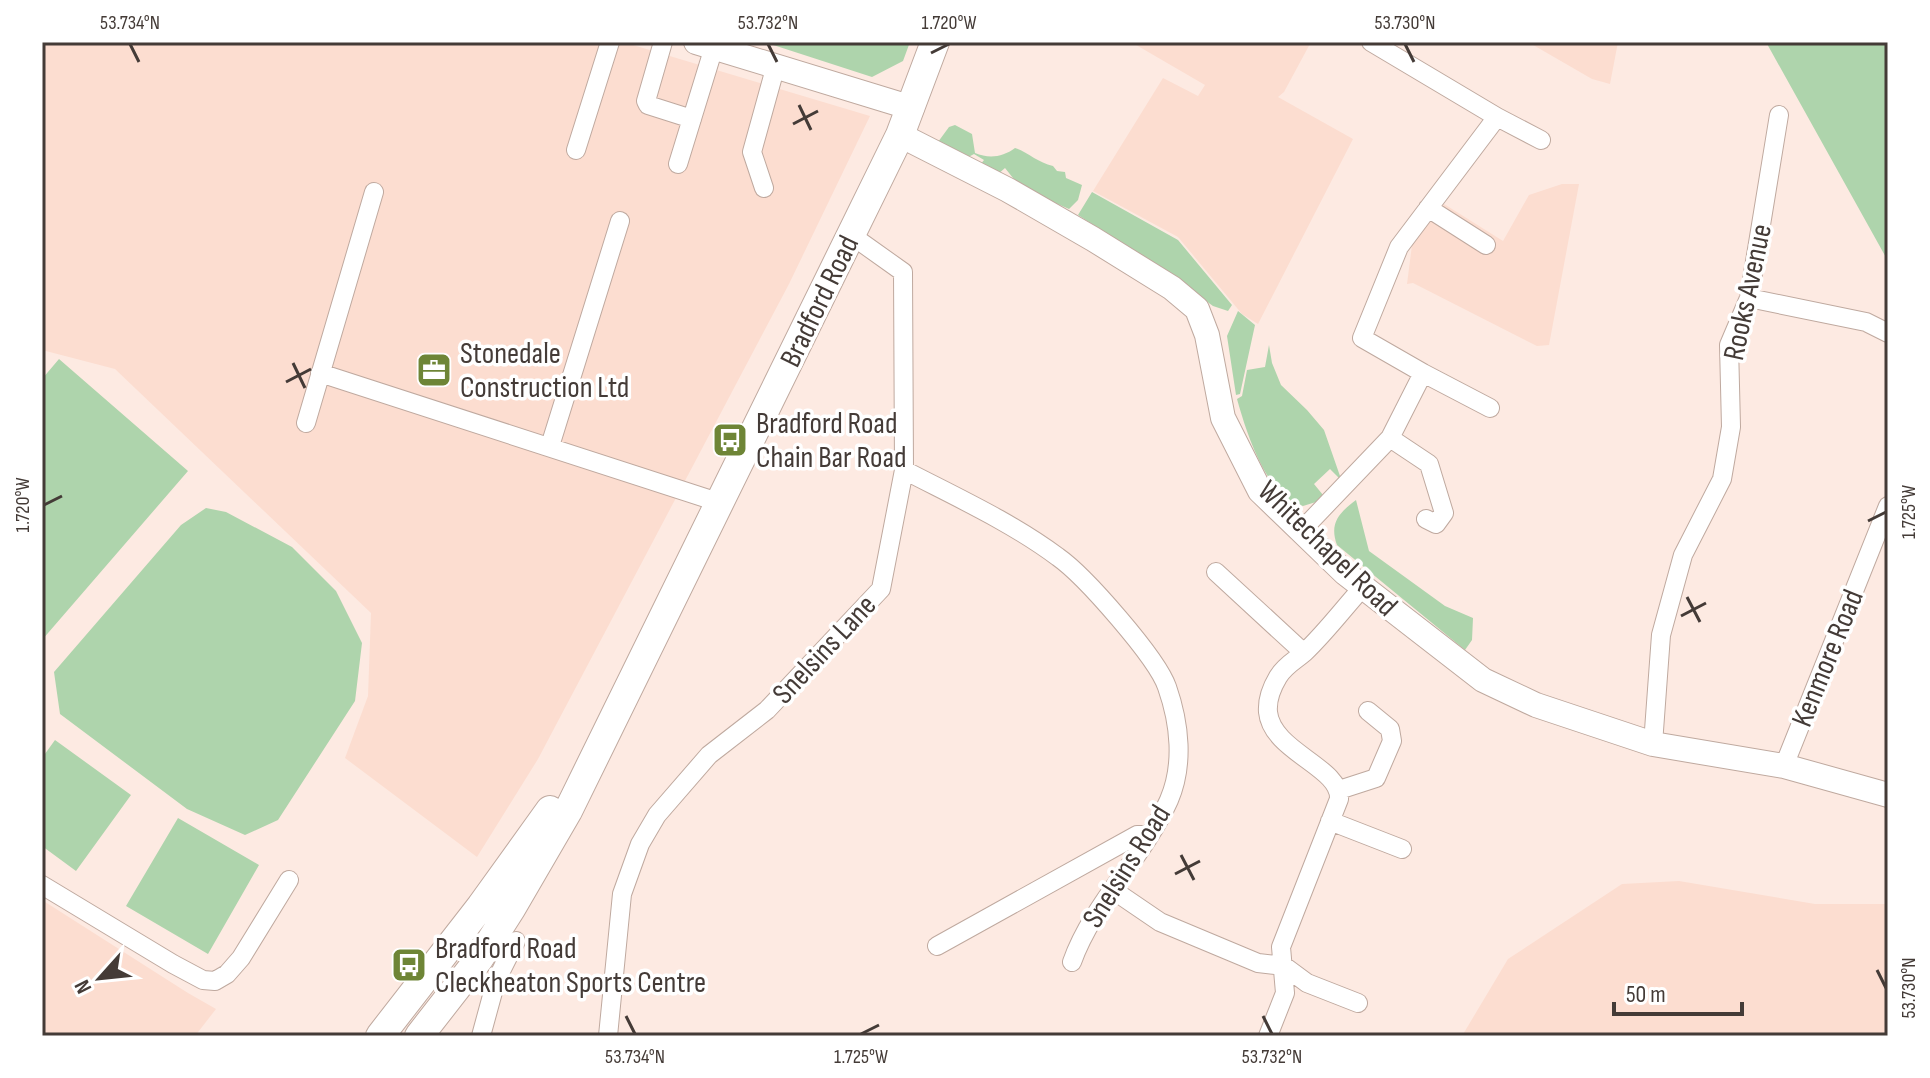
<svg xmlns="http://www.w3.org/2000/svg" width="1930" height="1078" font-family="'Sofia Sans Condensed',sans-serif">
  <rect width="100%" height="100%" fill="#fdeae2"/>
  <path fill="#fcddd0" d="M42,42H623L870,116L789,284L538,759L477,857L345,758L368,696L371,613L115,369L42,350Z
    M1131,42H1311L1284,92L1278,97L1353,139L1258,324L1242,314L1178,237L1093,191L1163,78L1198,96L1205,85Z
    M1528,42H1618L1610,84L1592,79Z
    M1562,184H1579L1549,345L1537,346L1413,283L1407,284L1412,245L1444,204L1503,241L1529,195Z
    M1679,881L1815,904H1888V1036H1462L1508,959L1622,884Z
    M42,900L188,993L216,1009L195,1036H42Z"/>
  <path fill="#aed4ac" d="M764,42H910L903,61L872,77Z
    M1766,42H1888V261Z
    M955,125L972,134L975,153C989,159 1003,157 1015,148C1029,153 1038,163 1053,166L1057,171L1065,172L1066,178L1082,185L1078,200L1069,209L1021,188L1005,168L997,175L980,165L984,160L974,154L961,161L938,142L949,127Z
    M1092,192L1178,240L1232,305L1228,311L1213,306L1166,272L1078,215Z
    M1238,311L1255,325L1240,394L1236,395L1227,336Z
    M1269,345L1272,363L1281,385L1307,410L1324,430L1340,476L1339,478L1330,469L1314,484L1323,495L1316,502L1303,506C1266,497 1246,431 1237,399L1242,396L1247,370L1265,367Z
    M59,359L188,471L42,640V379Z
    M1356,500L1369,551L1445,606L1473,618L1472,640L1465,650L1337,545C1329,523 1339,513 1356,500Z
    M206,508L226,512L292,547L336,591L362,643L355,701L278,820L245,835L187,809L60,714L54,672L181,525Z
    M55,740L131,795L76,871L42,846V758Z
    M178,818L259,865L208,954L126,906Z"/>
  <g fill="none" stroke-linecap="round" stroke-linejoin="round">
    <defs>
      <path id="street" d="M663,42L646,101L648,105L692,119
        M1497,117L1541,140
        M576,150L610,42
        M678,164L714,47
        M764,188L752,152L776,65
        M1428,208L1486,245
        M1749,298L1866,322L1888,333
        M320,373L721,503
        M1423,373L1490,408
        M306,423L374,192
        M1390,438L1429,464L1444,513L1436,524L1426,519
        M550,446L620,221
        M904,470C956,497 1011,522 1058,557C1085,576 1157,658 1167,687C1180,724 1184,765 1169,800C1143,858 1093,903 1072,962
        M1301,531L1390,438L1423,373L1362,338L1399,247L1497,117L1371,42
        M1216,572L1304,653
        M1653,744L1661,635L1683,555L1722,479L1731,427L1729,345L1749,298L1779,115
        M1784,766L1888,506
        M1339,790L1376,778L1392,741L1390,729L1368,711
        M1330,821L1402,849
        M42,885L173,964L203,980L215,981L227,974L241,958L289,880
        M1113,890L1160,922L1258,963L1284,966L1307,983L1358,1003
        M937,946L1137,835H1150
        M481,1036L496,981L516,941
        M608,1036L622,894L640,844L657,815L709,755L767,710L881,589L904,470L903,272L851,235
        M1268,1036L1285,993L1281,947L1339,799C1341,767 1272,752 1268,712C1267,700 1272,687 1278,677C1285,665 1296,660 1305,652C1326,632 1344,608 1363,587"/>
      <path id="secondary" d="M696,42L912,108
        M900,135L1008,190L1093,239L1172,288L1197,309L1207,335L1223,418L1260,491L1345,573L1483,680L1536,705L1653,744L1784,766L1888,795"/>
      <path id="primary" d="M380,1036L481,906L550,810
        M419,1036L479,959L511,909L568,811L900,135L935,42"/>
    </defs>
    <use href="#street" stroke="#bfa99f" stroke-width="20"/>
    <use href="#secondary" stroke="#bfa99f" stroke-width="26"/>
    <use href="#primary" stroke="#bfa99f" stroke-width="30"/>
    <use href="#street" stroke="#fff" stroke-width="18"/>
    <use href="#secondary" stroke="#fff" stroke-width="24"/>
    <use href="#primary" stroke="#fff" stroke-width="28"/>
  </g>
  <path fill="none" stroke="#443b37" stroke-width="3" d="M130,44L139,62M768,44L777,62M1405,44L1414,62M931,53L949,44M799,105L811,130M793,124L818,111M293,363L305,388M286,382L311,369M44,505L62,496M1868,521L1886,512M1687,597L1700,622M1681,616L1706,603M1181,855L1194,880M1175,874L1200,861M1877,970L1886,988M626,1016L635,1034M1263,1016L1272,1034M861,1034L879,1025"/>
  <defs>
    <symbol id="office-square" viewBox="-11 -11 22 22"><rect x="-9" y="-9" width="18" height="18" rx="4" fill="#6e8536" stroke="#fff"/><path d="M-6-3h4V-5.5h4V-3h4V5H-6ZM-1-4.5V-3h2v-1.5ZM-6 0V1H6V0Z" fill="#fff"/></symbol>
    <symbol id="bus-square" viewBox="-11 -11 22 22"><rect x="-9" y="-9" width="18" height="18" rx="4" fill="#6e8536" stroke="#fff"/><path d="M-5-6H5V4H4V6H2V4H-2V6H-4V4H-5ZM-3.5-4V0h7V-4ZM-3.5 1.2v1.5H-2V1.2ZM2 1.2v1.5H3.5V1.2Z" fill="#fff"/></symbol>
  </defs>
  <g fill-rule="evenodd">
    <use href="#office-square" x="414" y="350" width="40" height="40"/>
    <use href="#bus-square" x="710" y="420" width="40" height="40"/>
    <use href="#bus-square" x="389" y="945" width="40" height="40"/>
  </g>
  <g text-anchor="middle" stroke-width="7" stroke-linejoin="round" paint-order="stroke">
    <g font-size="30" fill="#443b37" stroke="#fff">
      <text transform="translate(1747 292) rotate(-78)" y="10">Rooks Avenue</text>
      <text transform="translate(819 301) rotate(-64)" y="10">Bradford Road</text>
      <text transform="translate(1328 548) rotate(44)" y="10">Whitechapel Road</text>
      <text transform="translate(824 649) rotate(-47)" y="10">Snelsins Lane</text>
      <text transform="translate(1827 658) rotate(-68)" y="10">Kenmore Road</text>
      <text transform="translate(1126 866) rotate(-58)" y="10">Snelsins Road</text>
    </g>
    <g font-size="30" fill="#443b37" stroke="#fff" text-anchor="start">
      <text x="460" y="363">Stonedale<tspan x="460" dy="34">Construction Ltd</tspan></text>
      <text x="756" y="433">Bradford Road<tspan x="756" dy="34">Chain Bar Road</tspan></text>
      <text x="435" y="958">Bradford Road<tspan x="435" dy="34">Cleckheaton Sports Centre</tspan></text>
    </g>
  </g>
  <rect width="1930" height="1078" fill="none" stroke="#ffffff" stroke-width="88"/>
  <g transform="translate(100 978) rotate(243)" stroke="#ffffff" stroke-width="6" paint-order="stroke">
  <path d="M0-6L14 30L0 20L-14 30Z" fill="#443b37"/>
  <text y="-12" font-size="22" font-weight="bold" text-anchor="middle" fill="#443b37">N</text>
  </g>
  <path d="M1614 1002v12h128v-12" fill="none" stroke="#443b37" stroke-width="4"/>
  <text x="1626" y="1002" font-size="24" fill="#443b37" stroke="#ffffff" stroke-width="6" paint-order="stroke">50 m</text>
  <rect x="44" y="44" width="1842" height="990" fill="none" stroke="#443b37" stroke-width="3"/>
  <g font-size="20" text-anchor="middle" fill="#443b37">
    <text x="130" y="29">53.734°N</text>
    <text x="768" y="29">53.732°N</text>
    <text x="949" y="29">1.720°W</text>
    <text x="1405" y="29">53.730°N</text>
    <text transform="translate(22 505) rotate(-90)" y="7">1.720°W</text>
    <text transform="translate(1908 512) rotate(-90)" y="7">1.725°W</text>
    <text transform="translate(1908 988) rotate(-90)" y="7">53.730°N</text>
    <text x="635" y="1063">53.734°N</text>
    <text x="861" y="1063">1.725°W</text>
    <text x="1272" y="1063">53.732°N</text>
  </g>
</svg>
